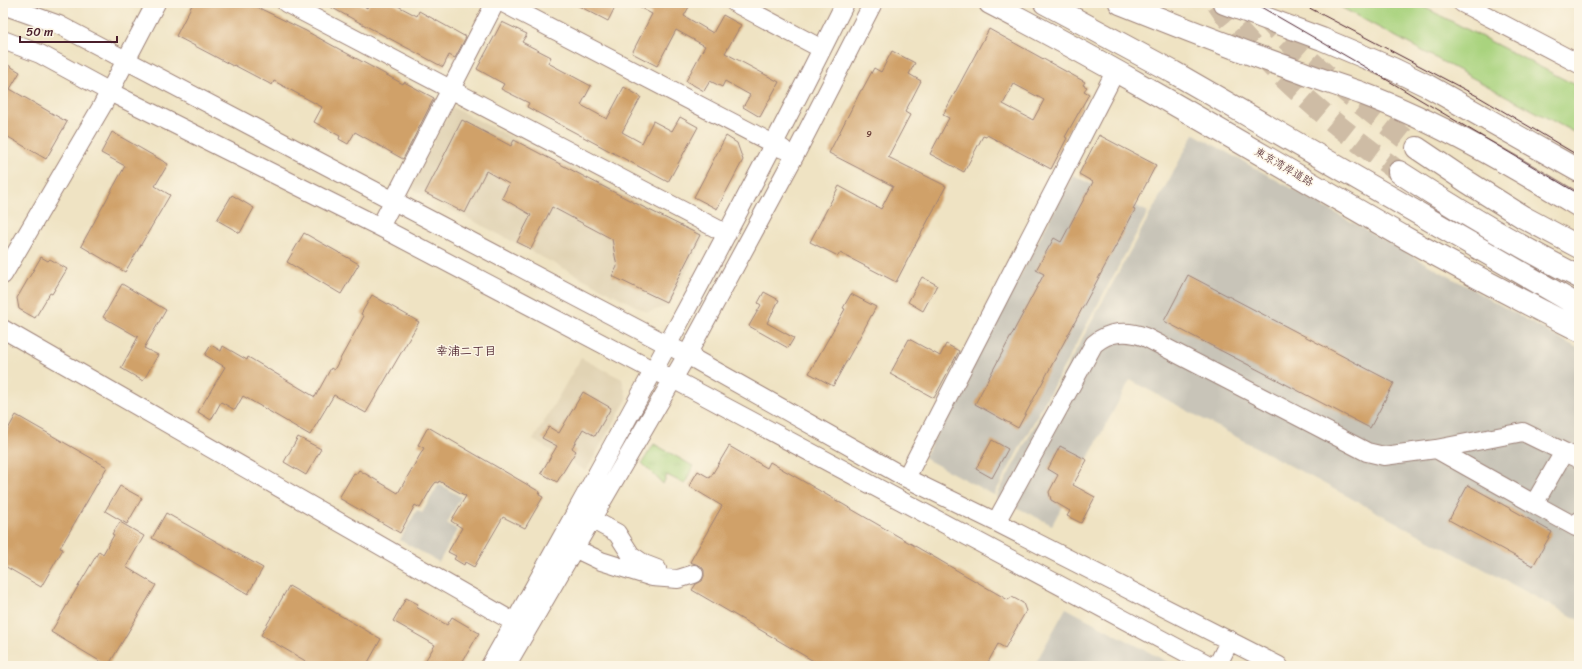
<svg xmlns="http://www.w3.org/2000/svg" width="1582" height="669" viewBox="0 0 1582 669" font-family="Sriracha,'Klee One',sans-serif">
<defs>
<pattern id="grass-tufts" width="24" height="20" patternUnits="userSpaceOnUse"><rect width="24" height="20" fill="#a9d37e"/><path d="M3 7l-1-3M5 7V3M7 7l1-3M15 17l-1-3M17 17v-4M19 17l1-3" fill="none" stroke="#93b56d"/></pattern>
</defs>
<rect width="100%" height="100%" fill="#fcf5e5"/>
<filter id="ink" filterUnits="userSpaceOnUse"><feTurbulence type="fractalNoise" baseFrequency=".025" numOctaves="2"/><feDisplacementMap in="SourceGraphic" scale="8" xChannelSelector="R" yChannelSelector="G"/><feConvolveMatrix kernelMatrix="1 2 1 2 8 2 1 2 1" color-interpolation-filters="sRGB"/></filter>
<filter id="wash" filterUnits="userSpaceOnUse"><feTurbulence type="fractalNoise" baseFrequency=".012" numOctaves="4" result="noise"/><feDisplacementMap in="SourceGraphic" scale="16" xChannelSelector="R" yChannelSelector="G"/><feGaussianBlur stdDeviation="0.9" result="paint"/><feColorMatrix in="noise" values="0 0 0 0 0 0 0 0 0 0 0 0 0 0 0 0 0 1.4 0 .05"/><feComposite in="paint" operator="in"/></filter>
<g filter="url(#wash)">
<rect width="100%" height="100%" fill="#efe3c3"/>
<path fill="#e1d3b4" d="M 452,107 L 705,236 L 667,307 L 647,312 L 412,189 L 412,185 Z
M 581,358 L 622,379 L 627,399 L 586,471 L 533,440 Z"/>
<path fill="#c8c4b8" d="M 1194,134 L 1579,349 L 1579,620 L 1130,380 L 1052,525 L 996,497 Z
M 1073,175 L 1148,212 L 994,495 L 924,458 Z
M 439,484 L 461,497 L 447,523 L 457,530 L 439,562 L 400,540 L 417,510 L 422,513 Z
M 1066,608 L 1175,666 L 1034,666 Z"/>
<path fill="url(#grass-tufts)" stroke="#7a7954" d="M 654,444 L 693,466 L 685,484 L 667,475 L 663,484 L 642,463 Z"/>
<path fill="#a9d37e" stroke="#7a7954" d="M 1333,3 L 1416,3 L 1579,87 L 1579,135 Z"/>
<g id="blocks">
<path fill="#d0a169" fill-rule="evenodd" d="M 193,3 L 249,3 L 306,31 L 403,84 L 404,82 L 434,98 L 403,159 L 355,132 L 348,144 L 339,139 L 340,136 L 314,122 L 322,107 L 274,81 L 272,85 L 234,65 L 233,66 L 176,36 Z
M 323,3 L 358,3 L 367,8 L 370,3 L 392,3 L 417,16 L 419,11 L 466,37 L 455,58 L 449,55 L 443,67 Z
M 573,3 L 617,3 L 608,21 Z
M 631,3 L 691,3 L 684,16 L 713,33 L 723,15 L 741,25 L 725,53 L 779,82 L 760,117 L 743,107 L 750,95 L 725,81 L 722,87 L 710,81 L 704,91 L 686,81 L 705,46 L 676,30 L 657,66 L 632,53 L 652,14 Z
M 502,22 L 527,34 L 522,42 L 551,57 L 548,63 L 591,86 L 581,105 L 607,119 L 624,87 L 641,97 L 622,132 L 642,143 L 653,121 L 672,131 L 680,117 L 698,127 L 668,182 L 527,107 L 529,103 L 501,89 L 504,84 L 477,69 Z
M 989,29 L 1085,82 L 1083,85 L 1087,87 L 1084,91 L 1089,94 L 1065,137 L 1067,138 L 1051,169 L 987,135 L 986,137 L 983,136 L 964,172 L 930,154 L 949,118 L 943,115 ZM 1014,84 L 1044,100 L 1033,120 L 1003,104 Z
M 892,51 L 915,63 L 909,74 L 921,81 L 905,112 L 910,115 L 888,157 L 946,186 L 896,282 L 840,253 L 838,256 L 810,242 L 839,186 L 881,209 L 893,186 L 829,153 L 861,90 L 862,90 L 874,68 L 881,72 Z
M 3,62 L 20,72 L 10,89 L 67,122 L 46,159 L 3,134 Z
M 462,120 L 511,146 L 514,140 L 631,201 L 700,235 L 666,302 L 612,276 L 617,267 L 612,239 L 552,207 L 531,249 L 517,242 L 531,215 L 502,198 L 509,184 L 486,171 L 465,213 L 425,193 Z
M 112,132 L 168,164 L 155,186 L 170,195 L 125,272 L 81,246 L 125,166 L 101,153 Z
M 1099,135 L 1156,165 L 1133,209 L 1135,210 L 1018,428 L 975,404 L 1044,274 L 1036,270 L 1054,238 L 1061,242 L 1093,182 L 1079,174 Z
M 726,136 L 737,143 L 743,160 L 717,209 L 694,197 Z
M 232,195 L 254,208 L 240,233 L 217,220 Z
M 304,233 L 359,264 L 341,294 L 287,262 Z
M 41,257 L 48,261 L 50,259 L 67,269 L 52,294 L 50,293 L 35,318 L 19,309 L 17,298 Z
M 1188,275 L 1394,383 L 1370,428 L 1164,321 Z
M 922,277 L 937,285 L 923,311 L 908,302 Z
M 122,284 L 166,310 L 144,348 L 158,355 L 143,381 L 121,368 L 138,337 L 103,317 Z
M 764,292 L 779,300 L 767,323 L 794,338 L 788,348 L 749,326 L 761,305 L 758,303 Z
M 851,294 L 876,307 L 833,386 L 809,373 L 845,309 L 843,308 Z
M 372,295 L 419,322 L 366,413 L 334,395 L 310,435 L 243,396 L 235,410 L 221,402 L 211,420 L 198,412 L 225,367 L 205,355 L 211,345 L 221,351 L 223,346 L 247,360 L 248,357 L 315,397 L 331,368 L 334,370 L 364,316 L 361,314 Z
M 909,339 L 940,356 L 946,344 L 959,351 L 934,398 L 890,374 Z
M 583,392 L 611,408 L 595,436 L 583,429 L 572,448 L 576,451 L 557,482 L 541,473 L 557,446 L 542,438 L 549,427 L 559,433 Z
M 16,415 L 107,467 L 60,548 L 63,549 L 41,587 L 3,565 L 3,438 Z
M 428,427 L 540,492 L 539,495 L 543,497 L 525,528 L 503,517 L 474,567 L 465,562 L 464,565 L 454,559 L 456,556 L 448,552 L 462,528 L 451,521 L 466,496 L 439,481 L 438,483 L 436,482 L 432,487 L 420,508 L 415,505 L 400,533 L 339,498 L 354,473 L 356,474 L 359,470 L 398,493 L 424,448 L 418,445 Z
M 298,437 L 321,449 L 306,475 L 284,462 Z
M 992,440 L 1008,449 L 992,478 L 976,469 Z
M 729,446 L 767,468 L 770,462 L 1008,600 L 1012,597 L 1023,603 L 1026,611 L 1005,648 L 998,644 L 986,666 L 822,666 L 692,590 L 696,584 L 702,581 L 704,576 L 704,570 L 701,566 L 690,562 L 722,506 L 689,486 L 698,471 L 710,478 Z
M 1060,446 L 1087,460 L 1073,485 L 1095,497 L 1081,523 L 1067,516 L 1070,511 L 1051,500 L 1049,492 L 1058,475 L 1048,469 Z
M 1468,485 L 1552,532 L 1533,566 L 1449,520 Z
M 120,486 L 142,498 L 127,524 L 105,511 Z
M 166,513 L 263,568 L 248,594 L 152,538 Z
M 120,522 L 144,536 L 126,567 L 156,585 L 108,666 L 51,632 L 99,551 L 103,554 L 114,535 L 112,534 Z
M 289,586 L 381,639 L 366,666 L 314,666 L 261,635 Z
M 406,598 L 418,604 L 416,607 L 447,625 L 452,617 L 479,633 L 460,666 L 422,666 L 435,645 L 393,621 Z"/>
</g>
</g>
<g filter="url(#ink)">
<use href="#blocks" fill-opacity="0" stroke="#9c8177" stroke-width="1"/>
<g fill="none" stroke-linecap="round" stroke-linejoin="round">
<path stroke="#cebca5" stroke-width="22" stroke-dasharray="22 11" stroke-linecap="butt" d="M 1217,3 C 1228,20 1242,35 1256,50 C 1299,96 1348,135 1399,172
M 1264,15 C 1277,31 1292,45 1307,58 C 1342,90 1380,119 1417,148"/>
<defs>
<path id="minor" d="M 286,3 L 727,234
M 503,3 L 783,149
M 735,3 L 822,49
M 1462,3 L 1579,64
M 3,5 L 59,25 L 687,355 L 906,478 L 996,522 L 1279,666
M 3,40 L 40,54 L 110,92 L 380,227 L 654,371 L 673,379 L 1211,666
M 380,227 L 495,3
M 3,275 L 102,106 L 156,3
M 3,329 L 524,628
M 1523,432 L 1564,452 L 1534,504 L 1436,449 Z
M 1564,452 L 1579,459
M 906,478 L 1116,70
M 1534,504 L 1576,527 L 1579,521
M 591,519 L 617,533 L 631,555 L 644,564 L 657,569
M 996,522 L 1094,344 C 1109,331 1128,330 1145,337 L 1367,452 L 1384,456 L 1436,449
M 574,548 L 601,561 L 652,577 L 678,579 L 694,574
M 490,666 C 613,447 734,227 845,3
M 506,666 L 687,355 L 795,155 L 873,3
M 1217,666 L 1230,640"/>
<path id="highway" d="M 990,3 C 1133,77 1269,160 1409,240 C 1465,271 1522,301 1579,330
M 1045,3 L 1173,72 L 1579,306
M 1120,3 C 1180,27 1240,51 1301,72 C 1321,80 1341,86 1361,93 C 1438,122 1509,164 1579,206
M 1224,3 L 1322,39 L 1393,69 L 1428,86 L 1579,171
M 1417,148 L 1466,181 L 1523,217 L 1579,247
M 1399,172 C 1457,210 1517,245 1579,277"/>
</defs>
<use href="#minor" stroke="#9c8177" stroke-width="20"/>
<use href="#highway" stroke="#9c8177" stroke-width="24"/>
<use href="#minor" stroke="#fff" stroke-width="18"/>
<use href="#highway" stroke="#fff" stroke-width="22"/>
<path stroke="#4a1f2b" stroke-width="1" d="M 1254,3 L 1372,71 L 1579,194
M 1300,3 L 1479,97 L 1579,156"/>
</g>
</g>
<g text-anchor="middle" dominant-baseline="central" stroke-width="3" stroke-linejoin="round" paint-order="stroke">
<g font-size="9" fill="#6c403a">
<text x="869" y="134">9</text>
</g>
<g font-size="11" fill="#4a1f2b" stroke="#fcf5e5">
<text transform="translate(1284 167) rotate(30)">東京湾岸道路</text>
</g>
<g font-size="12" font-weight="bold" fill="#4a1f2b" stroke="#fcf5e5">
<text x="466" y="351">幸浦二丁目</text>
</g>
</g>
<rect width="1582" height="669" fill="none" stroke="#fcf5e5" stroke-width="16"/>
<path d="M20 36v6h97v-6" fill="none" stroke="#4a1f2b" stroke-width="2"/>
<text x="26" y="36" font-size="12" fill="#4a1f2b" stroke="#fcf5e5" stroke-width="3" paint-order="stroke">50 m</text>
</svg>
